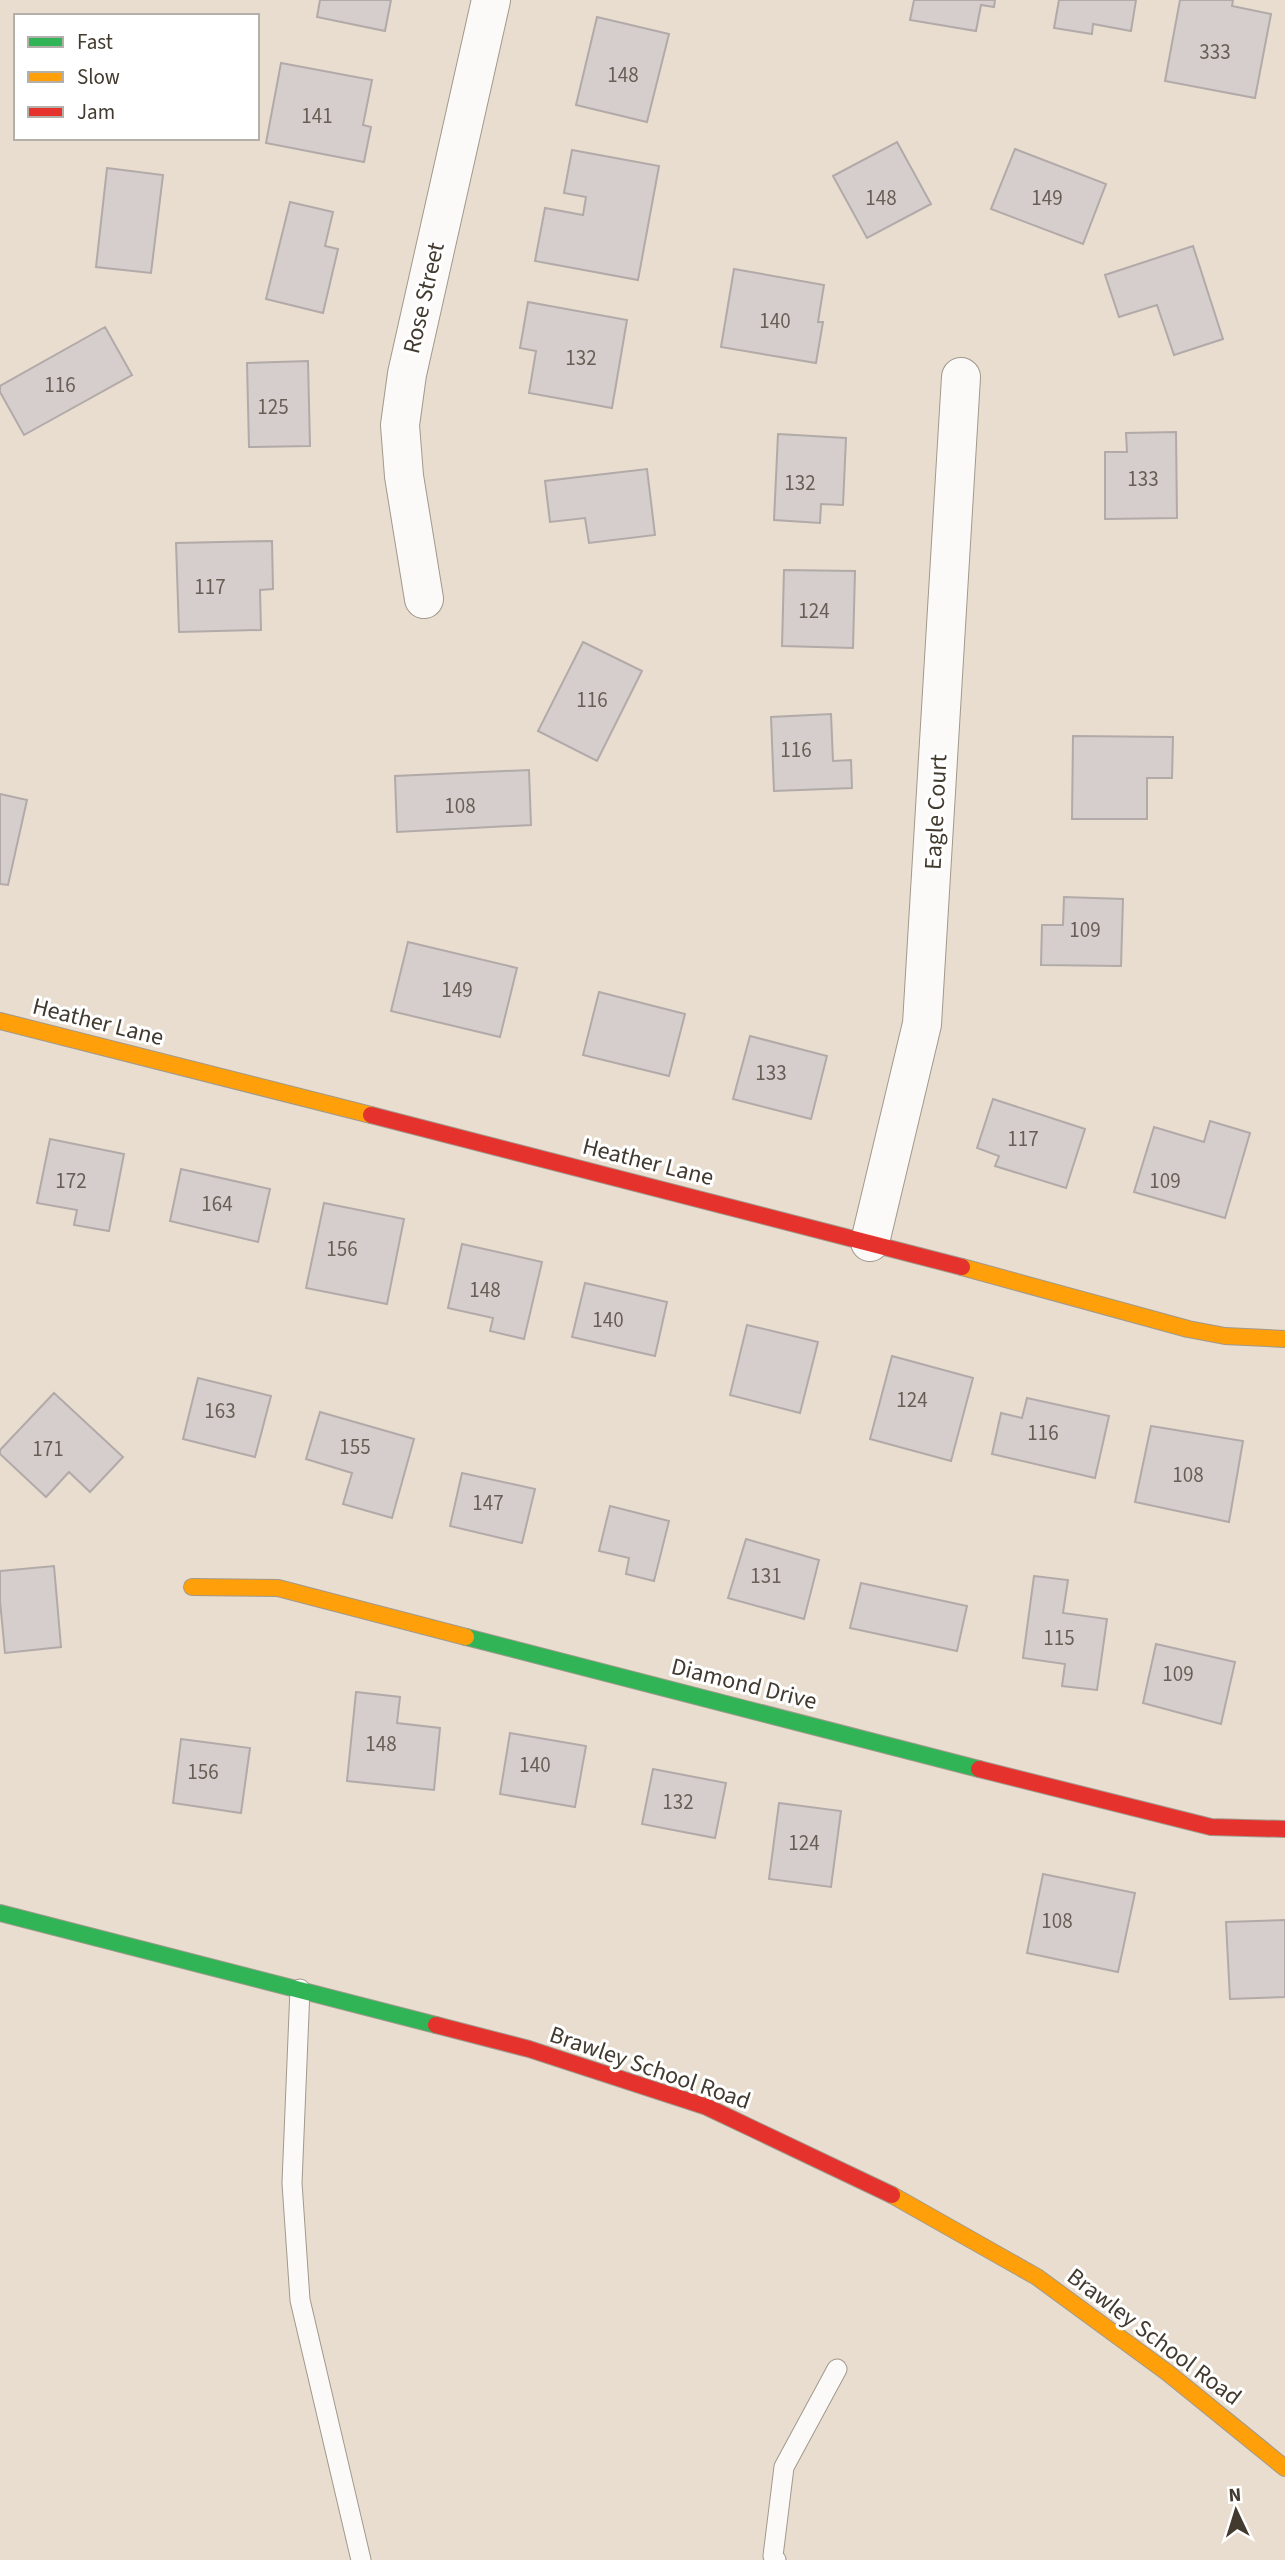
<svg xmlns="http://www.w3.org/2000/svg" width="1285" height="2560" viewBox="0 0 1285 2560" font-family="'Source Sans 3',sans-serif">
<rect width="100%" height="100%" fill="#e8ddce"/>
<path fill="#d5cecc" stroke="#b2aaa9" stroke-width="2" d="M 320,0 L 391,0 L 385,31 L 317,17 Z
M 914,0 L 995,0 L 994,7 L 981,5 L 976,31 L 910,20 Z
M 1059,0 L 1136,0 L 1131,31 L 1093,24 L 1092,34 L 1054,28 Z
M 1180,0 L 1233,0 L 1232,6 L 1271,14 L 1255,98 L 1165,81 Z
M 597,17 L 669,34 L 647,122 L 576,105 Z
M 281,63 L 372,80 L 363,125 L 371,127 L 364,162 L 266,143 Z
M 897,142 L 931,204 L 867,238 L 833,176 Z
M 1015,149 L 1106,184 L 1083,244 L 991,209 Z
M 572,150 L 659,166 L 638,280 L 535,261 L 545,208 L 583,215 L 586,197 L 564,193 Z
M 107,168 L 163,175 L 151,273 L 96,267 Z
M 290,202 L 333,212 L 325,246 L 338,249 L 323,313 L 266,299 Z
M 1193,246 L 1223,339 L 1174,355 L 1157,305 L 1119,317 L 1105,275 Z
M 734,269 L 824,285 L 818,322 L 823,322 L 816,363 L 721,347 Z
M 528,302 L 627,320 L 612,408 L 529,393 L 536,351 L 520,348 Z
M 105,327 L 132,375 L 24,435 L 0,392 L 0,386 Z
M 308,361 L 310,446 L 249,447 L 247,363 Z
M 1176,432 L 1177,518 L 1105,519 L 1105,452 L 1127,452 L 1126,433 Z
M 778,434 L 846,438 L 843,505 L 821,504 L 820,523 L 774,520 Z
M 647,469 L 655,535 L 589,543 L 585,518 L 550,522 L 545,481 Z
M 272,541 L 273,589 L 260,590 L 261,630 L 179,632 L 176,543 Z
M 784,570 L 855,571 L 853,648 L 782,646 Z
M 583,642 L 642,671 L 597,761 L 538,731 Z
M 831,714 L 833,761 L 851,760 L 852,788 L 774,791 L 771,717 Z
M 1073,736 L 1173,737 L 1172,778 L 1147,778 L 1147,819 L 1072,819 Z
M 529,770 L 531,825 L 397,832 L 395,776 Z
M 0,794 L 27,800 L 8,885 L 0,884 Z
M 1064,897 L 1123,899 L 1121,966 L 1041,965 L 1042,925 L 1063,925 Z
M 408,942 L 517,968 L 500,1037 L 391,1011 Z
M 599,992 L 685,1014 L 669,1076 L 583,1055 Z
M 750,1036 L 827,1056 L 811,1119 L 733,1099 Z
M 993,1099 L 1085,1129 L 1066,1188 L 995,1166 L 999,1156 L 977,1148 Z
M 1210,1121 L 1250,1133 L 1225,1218 L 1134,1192 L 1154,1127 L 1204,1142 Z
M 50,1139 L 124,1154 L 109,1231 L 74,1225 L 77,1210 L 37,1203 Z
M 181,1169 L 270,1189 L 258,1242 L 170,1221 Z
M 324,1203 L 404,1219 L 387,1304 L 306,1288 Z
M 462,1244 L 542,1262 L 524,1339 L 490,1331 L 493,1318 L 448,1308 Z
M 585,1283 L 667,1302 L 655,1356 L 572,1337 Z
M 747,1325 L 818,1342 L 800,1413 L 730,1395 Z
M 892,1356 L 973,1378 L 951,1461 L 870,1439 Z
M 198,1378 L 271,1396 L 255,1457 L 183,1439 Z
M 54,1393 L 123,1457 L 90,1492 L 69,1472 L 46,1497 L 0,1454 L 0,1450 Z
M 1027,1398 L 1109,1416 L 1095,1478 L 992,1454 L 1001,1413 L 1022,1418 Z
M 320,1412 L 414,1439 L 392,1518 L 343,1504 L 352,1473 L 306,1459 Z
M 1151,1426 L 1243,1441 L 1229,1522 L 1135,1502 Z
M 462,1473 L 535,1489 L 522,1543 L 450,1526 Z
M 610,1506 L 669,1521 L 654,1581 L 626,1574 L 629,1558 L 599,1551 Z
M 746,1539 L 819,1560 L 804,1619 L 728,1598 Z
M 54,1566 L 61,1647 L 5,1653 L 0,1601 L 0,1571 Z
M 1034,1576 L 1068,1580 L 1063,1613 L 1107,1619 L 1097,1690 L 1062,1686 L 1065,1664 L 1023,1658 Z
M 861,1583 L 967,1606 L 957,1651 L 850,1628 Z
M 1156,1644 L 1235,1662 L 1221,1724 L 1143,1703 Z
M 356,1692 L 400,1697 L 397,1723 L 440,1728 L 434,1790 L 347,1781 Z
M 510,1733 L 586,1746 L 575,1807 L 500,1794 Z
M 181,1739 L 250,1748 L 241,1813 L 173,1803 Z
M 653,1769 L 726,1783 L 715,1838 L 642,1824 Z
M 779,1803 L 841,1811 L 831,1887 L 769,1879 Z
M 1043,1874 L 1135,1893 L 1118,1972 L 1027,1953 Z
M 1285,1920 L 1285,1997 L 1230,1999 L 1226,1922 Z"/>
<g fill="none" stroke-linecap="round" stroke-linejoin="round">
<defs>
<path id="lane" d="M 300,1989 L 292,2183 L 300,2300 L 361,2560
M 776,2560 L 773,2556 L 784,2467 L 837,2369"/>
<path id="street" d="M 424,599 L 404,476 L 400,425 L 407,374 L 491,0
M 870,1242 L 922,1024 L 961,377"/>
<path id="fast" d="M 466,1637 L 979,1769
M 0,1913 L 436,2025"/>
<path id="slow" d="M 0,1021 L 371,1115
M 962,1267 L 1188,1329 L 1225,1336 L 1285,1339
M 192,1587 L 278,1588 L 466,1637
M 892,2195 L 1037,2277 L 1168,2373 L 1285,2468"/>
<path id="jam" d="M 371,1115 L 962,1267
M 979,1769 L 1211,1827 L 1285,1829
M 436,2025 L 529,2049 L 707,2107 L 892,2195"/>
</defs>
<use href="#lane" stroke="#a0998d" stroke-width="21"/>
<use href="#street" stroke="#a0998d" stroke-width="40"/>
<use href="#fast" stroke="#a0998d" stroke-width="18"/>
<use href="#slow" stroke="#a0998d" stroke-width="18"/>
<use href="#jam" stroke="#a0998d" stroke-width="18"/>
<use href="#lane" stroke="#fcfaf8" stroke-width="19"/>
<use href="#street" stroke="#fcfaf8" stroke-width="38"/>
<use href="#fast" stroke="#30b455" stroke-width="16"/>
<use href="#slow" stroke="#ff9f0a" stroke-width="16"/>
<use href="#jam" stroke="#e5322d" stroke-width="16"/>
</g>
<g text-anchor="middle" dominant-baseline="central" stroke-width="6" stroke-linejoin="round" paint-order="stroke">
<g font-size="21" fill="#675f56">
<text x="1215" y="52">333</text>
<text x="623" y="75">148</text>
<text x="317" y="116">141</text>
<text x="881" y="198">148</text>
<text x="1047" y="198">149</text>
<text x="775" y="321">140</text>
<text x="581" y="358">132</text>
<text x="60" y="385">116</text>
<text x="273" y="407">125</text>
<text x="1143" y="479">133</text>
<text x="800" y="483">132</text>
<text x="210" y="587">117</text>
<text x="814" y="611">124</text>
<text x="592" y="700">116</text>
<text x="796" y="750">116</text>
<text x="460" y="806">108</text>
<text x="1085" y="930">109</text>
<text x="457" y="990">149</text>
<text x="771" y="1073">133</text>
<text x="1023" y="1139">117</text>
<text x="71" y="1181">172</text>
<text x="1165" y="1181">109</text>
<text x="217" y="1204">164</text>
<text x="342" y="1249">156</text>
<text x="485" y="1290">148</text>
<text x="608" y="1320">140</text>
<text x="912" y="1400">124</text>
<text x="220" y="1411">163</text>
<text x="1043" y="1433">116</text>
<text x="355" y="1447">155</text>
<text x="48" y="1449">171</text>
<text x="1188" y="1475">108</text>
<text x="488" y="1503">147</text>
<text x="766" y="1576">131</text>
<text x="1059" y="1638">115</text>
<text x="1178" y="1674">109</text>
<text x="381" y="1744">148</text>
<text x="535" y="1765">140</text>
<text x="203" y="1772">156</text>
<text x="678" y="1802">132</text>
<text x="804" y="1843">124</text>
<text x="1057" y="1921">108</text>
</g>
<g font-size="24" fill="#423a2f" stroke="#fff">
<text transform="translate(424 298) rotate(-77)">Rose Street</text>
<text transform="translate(936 812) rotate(-87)">Eagle Court</text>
<text transform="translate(98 1022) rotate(14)">Heather Lane</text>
<text transform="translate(648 1162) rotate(14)">Heather Lane</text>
<text transform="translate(744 1684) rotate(14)">Diamond Drive</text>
<text transform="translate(650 2068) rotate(19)">Brawley School Road</text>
<text transform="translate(1154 2337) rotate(37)">Brawley School Road</text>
</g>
</g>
<rect x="14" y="14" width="245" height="126" fill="#ffffff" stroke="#b3b0ac" stroke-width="2"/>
<rect x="28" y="37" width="35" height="10" fill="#30b455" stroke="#b3b0ac" stroke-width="2"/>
<text x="77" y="49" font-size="21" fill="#423a2f">Fast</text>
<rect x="28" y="72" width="35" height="10" fill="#ff9f0a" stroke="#b3b0ac" stroke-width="2"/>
<text x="77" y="84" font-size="21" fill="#423a2f">Slow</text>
<rect x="28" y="107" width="35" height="10" fill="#e5322d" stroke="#b3b0ac" stroke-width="2"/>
<text x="77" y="119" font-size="21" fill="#423a2f">Jam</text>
<g transform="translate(1236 2511) rotate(356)" stroke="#ffffff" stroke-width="5" paint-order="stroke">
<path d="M0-5L12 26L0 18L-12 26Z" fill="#423a2f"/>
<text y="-10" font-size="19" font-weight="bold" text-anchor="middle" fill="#423a2f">N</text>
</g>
</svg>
